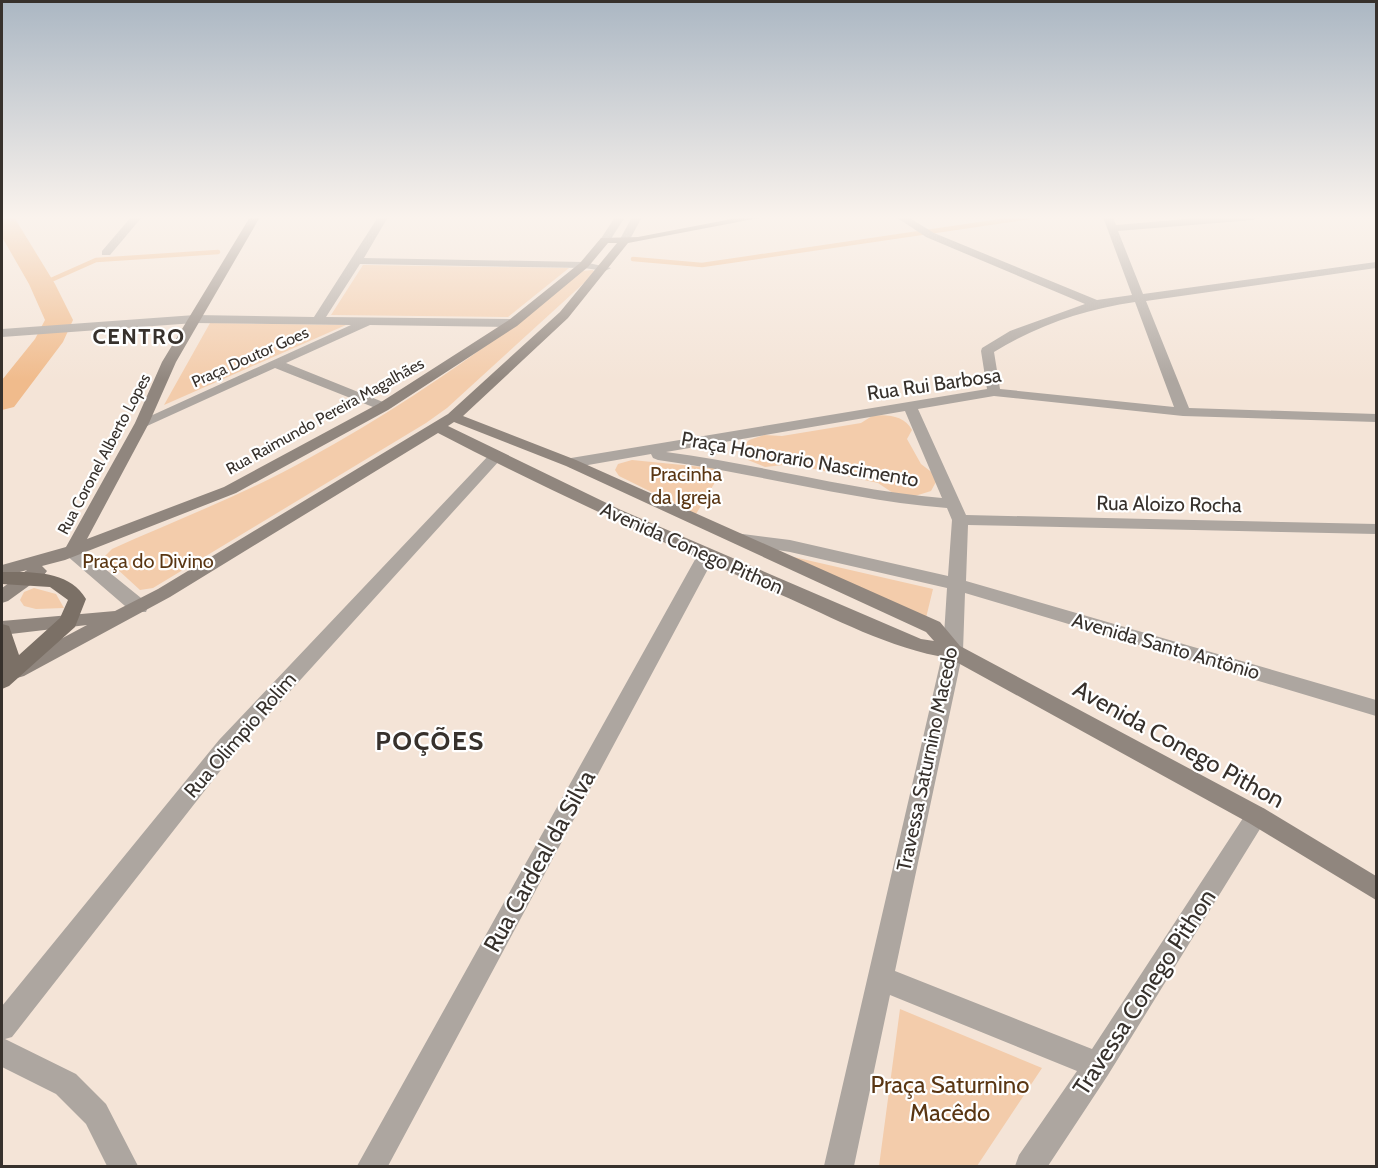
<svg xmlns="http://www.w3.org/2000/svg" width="1378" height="1168" viewBox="0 0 1378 1168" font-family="Cabin,sans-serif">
<rect width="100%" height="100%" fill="#f4e4d7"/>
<path fill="#f3ccab" d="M 363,265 L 569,268 L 508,317 L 331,315 Z
M 593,270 L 595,273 L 447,408 L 426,423 L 153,588 L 140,590 L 104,557 L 112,549 C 178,519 248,493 311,457 C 407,404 498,341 582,271 Z
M 210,323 L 346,325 L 164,405 Z
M 872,416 C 886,414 904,415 912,430 L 907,439 L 921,464 L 934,474 L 937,480 L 931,491 L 915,496 L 893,493 L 878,483 L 792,464 L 765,467 L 748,460 L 744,455 L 744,445 L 749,440 L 764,435 L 782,436 L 861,423 Z
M 632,460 L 723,469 L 696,514 L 619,476 L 615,470 L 618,464 Z
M 785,555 L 933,589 L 925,622 Z
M 34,588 L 56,594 L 64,608 L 36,609 L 24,606 L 20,600 L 24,592 Z
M 900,1009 L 1042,1068 L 977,1166 L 879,1166 Z"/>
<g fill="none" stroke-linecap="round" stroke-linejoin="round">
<path stroke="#f0bb8c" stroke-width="4.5" d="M 633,259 L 702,265 L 1029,217
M 42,284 L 96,260 L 218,252"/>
<path fill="#f0bb8c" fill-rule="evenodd" d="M 2,217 L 14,217 L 55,284 L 73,320 L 63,342 L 14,407 L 2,410 L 2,380 L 35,339 L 45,320 L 29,284 L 2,237 Z"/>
<path fill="#ada6a0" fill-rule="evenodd" d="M 131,217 L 142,217 L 110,255 L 102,255 L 102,251 Z
M 378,217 L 388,217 L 364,258 L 584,262 L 611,268 L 605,271 L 584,268 L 360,264 L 326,317 L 513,319 L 519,323 L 513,327 L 370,325 L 286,363 L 388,404 L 390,407 L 383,411 L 275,368 L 147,426 L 137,426 L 135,423 L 351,325 L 195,323 L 2,337 L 2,329 L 195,315 L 314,317 Z
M 615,217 L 625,217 L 609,242 L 601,242 L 600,240 Z
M 632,217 L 642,217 L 628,243 L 620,243 L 619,241 Z
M 896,217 L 908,217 L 934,233 L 1097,300 L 1132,295 L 1103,217 L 1113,217 L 1116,225 L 1210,217 L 1258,217 L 1253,220 L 1118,231 L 1143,294 L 1376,262 L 1376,268 L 1146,301 L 1189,408 L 1376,414 L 1376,422 L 1183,416 L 994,396 L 918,409 L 966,515 L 1376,524 L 1376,534 L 968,525 L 966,581 L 1376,700 L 1376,716 L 965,593 L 963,651 L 895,971 L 1092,1049 L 1249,809 L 1257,806 L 1265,809 L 1268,816 L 1108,1075 L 1048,1166 L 1015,1166 L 1019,1155 L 1077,1071 L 890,995 L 854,1166 L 824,1166 L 943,651 L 947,588 L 790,552 L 735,543 L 726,538 L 735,533 L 790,540 L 948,576 L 952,520 L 947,508 C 849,500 755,473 658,460 L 653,458 L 651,454 L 571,468 L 563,463 L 571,458 L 987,389 L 981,351 L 982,348 L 1010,331 L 1085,304 L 926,237 ZM 1135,302 L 1174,407 L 1000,389 L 994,352 C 1036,326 1085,309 1135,302 ZM 905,411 L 942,498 C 849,490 759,464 666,452 Z
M 495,452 L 500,454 L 503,457 L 500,460 L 235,752 L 12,1037 L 5,1039 L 76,1074 L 106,1104 L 138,1166 L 107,1166 L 86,1124 L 56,1094 L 2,1067 L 2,1006 L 219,740 L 490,454 Z
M 72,545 L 78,547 L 146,602 L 148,607 L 146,612 L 132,612 L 66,555 L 63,551 L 66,547 Z
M 706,550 L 715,556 L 388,1166 L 357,1166 L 697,556 Z"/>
<path fill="#90867e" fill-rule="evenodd" d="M 250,217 L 260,217 L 176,362 L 149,423 L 87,539 L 224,487 L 378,404 L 509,320 L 580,263 L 601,238 L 638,237 L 742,217 L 764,217 L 628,243 L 568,318 L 463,416 L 576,460 L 940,622 L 960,646 L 1265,809 L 1376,876 L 1376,900 L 1249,823 L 949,658 C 890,649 834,618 779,594 C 664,543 550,491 438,433 L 170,597 L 24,676 L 17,678 L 10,676 L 7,671 L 10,666 L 87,625 L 2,635 L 2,621 L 115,611 L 158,589 L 448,414 L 560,312 L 617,243 L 608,243 L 588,267 L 517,326 L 388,410 L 236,493 L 65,560 L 42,566 L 47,571 L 44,575 L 8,601 L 2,603 L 2,588 L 27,570 L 2,577 L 2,565 L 66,547 L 135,423 L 162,362 ZM 454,422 L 566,466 L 926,632 L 934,641 L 921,639 L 621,510 L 448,426 Z"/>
<path fill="#7b7066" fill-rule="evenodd" d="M 2,572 C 32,572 69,570 86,599 L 75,627 L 9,686 L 2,689 L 2,624 L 9,626 L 19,655 L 60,618 L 68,600 L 50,587 L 2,584 Z"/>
</g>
<linearGradient id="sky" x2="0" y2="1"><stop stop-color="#abb7c3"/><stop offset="0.57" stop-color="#faf3ed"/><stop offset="1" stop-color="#faf3ed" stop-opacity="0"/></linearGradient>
<rect width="1378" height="381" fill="url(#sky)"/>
<g text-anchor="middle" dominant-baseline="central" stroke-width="4.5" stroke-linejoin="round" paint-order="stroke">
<g font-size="16" fill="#37312c" stroke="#fff">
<text transform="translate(250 357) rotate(-24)">Praça Doutor Goes</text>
<text transform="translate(325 416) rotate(-29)">Rua Raimundo Pereira Magalhães</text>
<text transform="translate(104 454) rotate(-62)">Rua Coronel Alberto Lopes</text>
</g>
<g font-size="20" fill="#37312c" stroke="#fff">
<text transform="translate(934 384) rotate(-8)">Rua Rui Barbosa</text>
<text transform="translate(800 459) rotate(10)">Praça Honorario Nascimento</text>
<text transform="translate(1169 504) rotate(1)">Rua Aloizo Rocha</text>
<text transform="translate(692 548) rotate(24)">Avenida Conego Pithon</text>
<text transform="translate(1166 646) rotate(16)">Avenida Santo Antônio</text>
<text transform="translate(240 735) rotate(-49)">Rua Olimpio Rolim</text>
<text transform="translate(927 759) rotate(-78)">Travessa Saturnino Macedo</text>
</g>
<g font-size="20" fill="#5a3613" stroke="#fff">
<text x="686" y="474">Pracinha<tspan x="686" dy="23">da Igreja</tspan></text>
<text x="148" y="561">Praça do Divino</text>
</g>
<g font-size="22" font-weight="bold" letter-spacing="1.5" fill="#37312c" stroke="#fff">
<text x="139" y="336">CENTRO</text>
</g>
<g font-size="24" fill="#37312c" stroke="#fff">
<text transform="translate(1179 744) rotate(29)">Avenida Conego Pithon</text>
<text transform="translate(539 861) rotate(-61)">Rua Cardeal da Silva</text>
<text transform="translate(1144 992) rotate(-57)">Travessa Conego Pithon</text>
</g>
<g font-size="24" fill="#5a3613" stroke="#fff">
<text x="950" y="1084">Praça Saturnino<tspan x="950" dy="28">Macêdo</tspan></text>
</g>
<g font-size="26" font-weight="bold" letter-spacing="1.5" fill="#37312c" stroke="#fff">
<text x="430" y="741">POÇÕES</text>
</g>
</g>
<rect width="1378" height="1168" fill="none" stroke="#37312c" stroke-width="6"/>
</svg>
